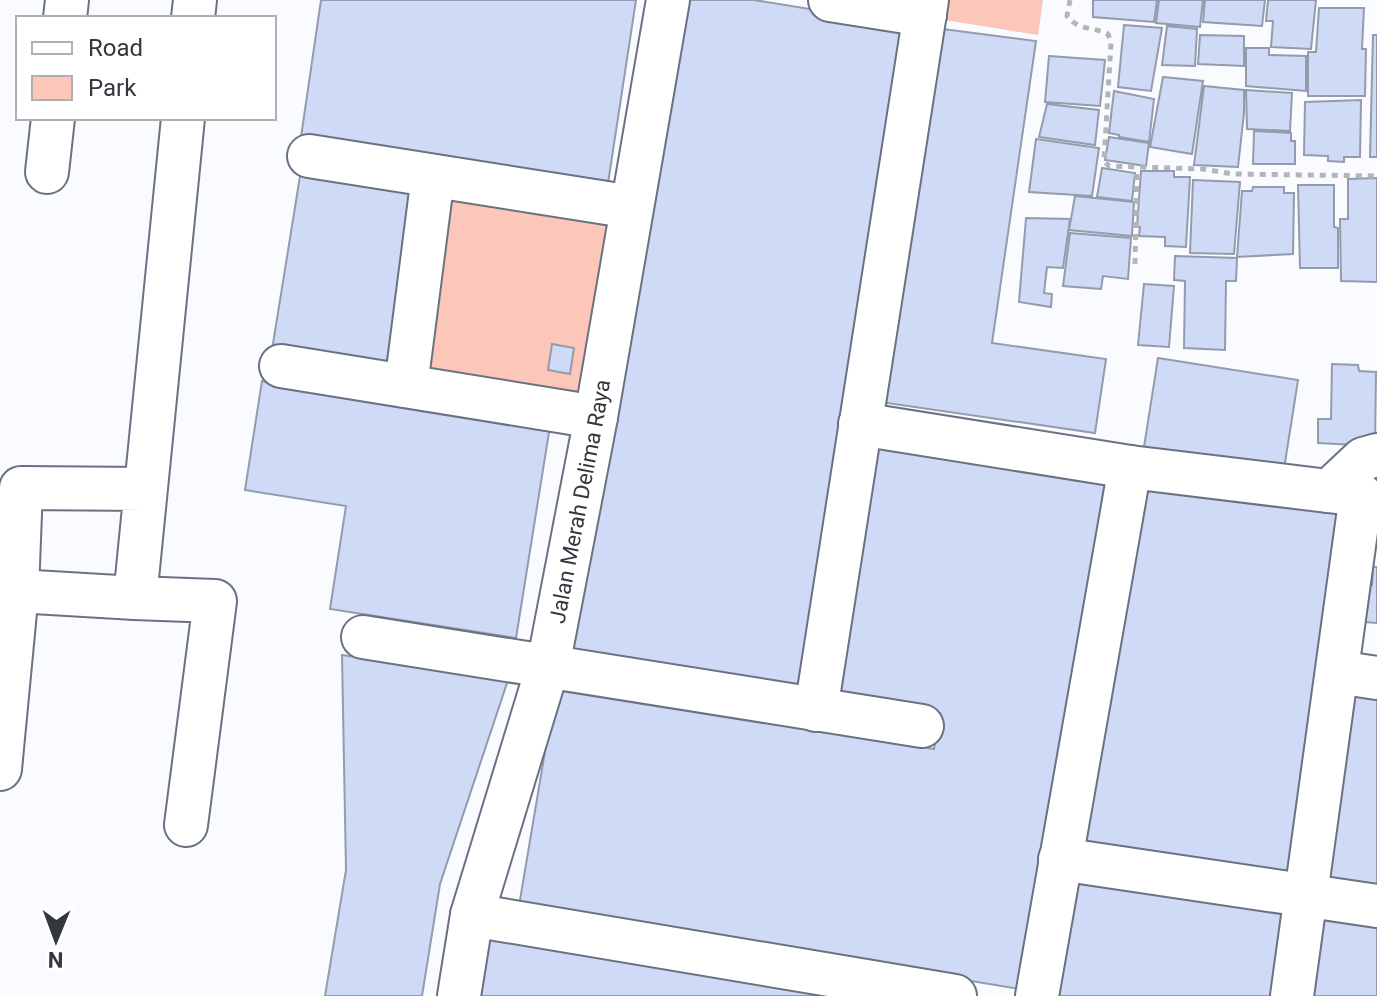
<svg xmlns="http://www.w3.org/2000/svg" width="1377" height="996" viewBox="0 0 1377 996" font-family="Roboto,sans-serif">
<rect width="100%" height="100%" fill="#f9fbff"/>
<path fill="#fcc6b9" d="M 941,0 L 1043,0 L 1038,35 L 938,19 Z
M 450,197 L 614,224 L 584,402 L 420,375 Z"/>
<path fill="#cfdbf6" stroke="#939bac" stroke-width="2" d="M 321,0 L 636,0 L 608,183 L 301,137 Z
M 677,0 L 754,0 L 909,25 L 799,686 L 569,649 Z
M 1093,0 L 1157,0 L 1154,22 L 1093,17 Z
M 1159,0 L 1203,0 L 1200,27 L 1156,23 Z
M 1205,0 L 1265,0 L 1262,26 L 1203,22 Z
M 1268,0 L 1316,0 L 1311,49 L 1271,47 L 1273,21 L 1266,21 Z
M 1319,8 L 1364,8 L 1362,49 L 1366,49 L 1365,96 L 1308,96 L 1308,52 L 1316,52 Z
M 1124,25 L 1162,28 L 1151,91 L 1118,87 Z
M 1167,26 L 1197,29 L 1195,66 L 1162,65 Z
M 935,28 L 1036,41 L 992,343 L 1106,359 L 1095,433 L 880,402 Z
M 1200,35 L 1244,36 L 1244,66 L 1198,64 Z
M 1373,35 L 1377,35 L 1377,157 L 1370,157 Z
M 1246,48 L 1269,48 L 1269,55 L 1306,56 L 1306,91 L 1246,86 Z
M 1049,56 L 1105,60 L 1100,106 L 1045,102 Z
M 1163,77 L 1203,81 L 1192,154 L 1150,147 Z
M 1204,86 L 1244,90 L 1244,113 L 1238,167 L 1194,165 Z
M 1246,90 L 1292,93 L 1290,131 L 1247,129 Z
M 1114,91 L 1154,99 L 1149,142 L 1119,137 L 1119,135 L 1109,133 Z
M 1361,100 L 1360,157 L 1344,157 L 1344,162 L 1328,161 L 1328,156 L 1304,155 L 1305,102 Z
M 1047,104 L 1099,110 L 1095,145 L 1039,137 Z
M 1254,131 L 1291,133 L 1291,141 L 1295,141 L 1295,164 L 1253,164 Z
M 1109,137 L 1149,143 L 1146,166 L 1105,160 Z
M 1036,139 L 1099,148 L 1092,196 L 1029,192 Z
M 1102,168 L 1135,173 L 1132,201 L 1097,197 Z
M 301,170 L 414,188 L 386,368 L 272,350 Z
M 1141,171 L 1174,171 L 1174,177 L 1190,177 L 1186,247 L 1165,246 L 1165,237 L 1139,236 L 1140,227 L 1137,227 Z
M 1377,178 L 1377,282 L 1341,281 L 1340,219 L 1348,219 L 1348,179 Z
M 1193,180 L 1240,182 L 1234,254 L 1190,253 Z
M 1298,185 L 1334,185 L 1334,227 L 1338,228 L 1338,268 L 1300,268 Z
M 1253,187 L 1284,187 L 1284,193 L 1294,193 L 1293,254 L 1237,257 L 1242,191 L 1252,191 Z
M 1075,196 L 1134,202 L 1132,236 L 1069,230 Z
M 1026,218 L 1070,219 L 1063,268 L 1047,267 L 1044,293 L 1052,294 L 1051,307 L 1019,302 Z
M 1070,233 L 1131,238 L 1128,279 L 1103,276 L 1101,289 L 1063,286 Z
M 1175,256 L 1237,258 L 1236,281 L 1226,281 L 1225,350 L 1184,348 L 1185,281 L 1174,280 Z
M 1144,284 L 1174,286 L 1169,347 L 1138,345 Z
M 552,344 L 574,348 L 570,374 L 548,370 Z
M 1158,358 L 1298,380 L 1284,469 L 1144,447 Z
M 1332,364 L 1358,365 L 1359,371 L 1376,372 L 1375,446 L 1318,443 L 1318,419 L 1331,419 Z
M 262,381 L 550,426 L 516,638 L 330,609 L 346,506 L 245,490 Z
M 876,438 L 1106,477 L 1020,989 L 519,906 L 556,686 L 934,749 L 940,713 L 832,695 Z
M 1139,479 L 1346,510 L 1291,876 L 1084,845 Z
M 1373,567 L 1377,567 L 1377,623 L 1365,622 L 1367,585 L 1372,585 Z
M 342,655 L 508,680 L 440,884 L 422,996 L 325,996 L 346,870 Z
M 1352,685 L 1377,689 L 1377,892 L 1322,884 Z
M 1069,869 L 1288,901 L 1274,996 L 1050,996 Z
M 1321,908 L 1377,916 L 1377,996 L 1308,996 Z
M 484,937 L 886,996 L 475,996 Z"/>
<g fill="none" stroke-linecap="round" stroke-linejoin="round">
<defs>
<g id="street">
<path d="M 830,0 L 925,15"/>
<path d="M 65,18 L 67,0"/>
<path d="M 193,18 L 195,0"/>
<path d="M 309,156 L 632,207"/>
<path d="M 47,172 L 53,118"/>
<path d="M 281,366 L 596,417"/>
<path d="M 406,386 L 433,176"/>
<path d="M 860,424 L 1130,467 L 1361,495 L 1292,996"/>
<path d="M 146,489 L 21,488 L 17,591 L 135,598 L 183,118"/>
<path d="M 1329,491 L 1363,459 L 1377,455"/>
<path d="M 135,598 L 215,601 L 186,825"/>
<path d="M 363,637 L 922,726"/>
<path d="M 1337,672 L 1377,678"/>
<path d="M 816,710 L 927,0"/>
<path d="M 0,769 L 17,591"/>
<path d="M 1060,859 L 1377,906"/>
<path d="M 472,915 L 955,996"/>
<path id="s1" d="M 459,996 L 472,915 L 548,666 L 596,417 L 668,0"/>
<path d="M 1037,996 L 1130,467"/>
</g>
</defs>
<use href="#street" stroke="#6a7282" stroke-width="46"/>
<path stroke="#b2b5ba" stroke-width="5" stroke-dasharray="6 6" stroke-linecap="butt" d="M 1070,0 L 1067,16 C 1077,30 1094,27 1108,34 L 1111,42 L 1104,161 L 1109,166 L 1203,169 L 1233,174 L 1377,176
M 1135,264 L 1137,168"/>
<use href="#street" stroke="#fff" stroke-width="42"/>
</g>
<g text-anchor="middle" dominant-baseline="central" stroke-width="7" stroke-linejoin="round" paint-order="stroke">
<g font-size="22" fill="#33373e" stroke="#fff">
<text stroke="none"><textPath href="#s1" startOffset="510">Jalan Merah Delima Raya</textPath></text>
</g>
</g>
<rect x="16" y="16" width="260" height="104" fill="#ffffff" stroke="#adafb2" stroke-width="2"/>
<rect x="32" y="42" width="40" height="12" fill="#ffffff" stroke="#adafb2" stroke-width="2"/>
<text x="88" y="56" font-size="24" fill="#33373e">Road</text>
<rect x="32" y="76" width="40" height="24" fill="#fcc6b9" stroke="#adafb2" stroke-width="2"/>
<text x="88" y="96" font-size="24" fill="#33373e">Park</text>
<g transform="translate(56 940) rotate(181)" stroke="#ffffff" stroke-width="6" paint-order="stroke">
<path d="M0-6L14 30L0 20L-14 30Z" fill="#33373e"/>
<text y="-12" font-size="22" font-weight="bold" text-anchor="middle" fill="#33373e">N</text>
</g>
</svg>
